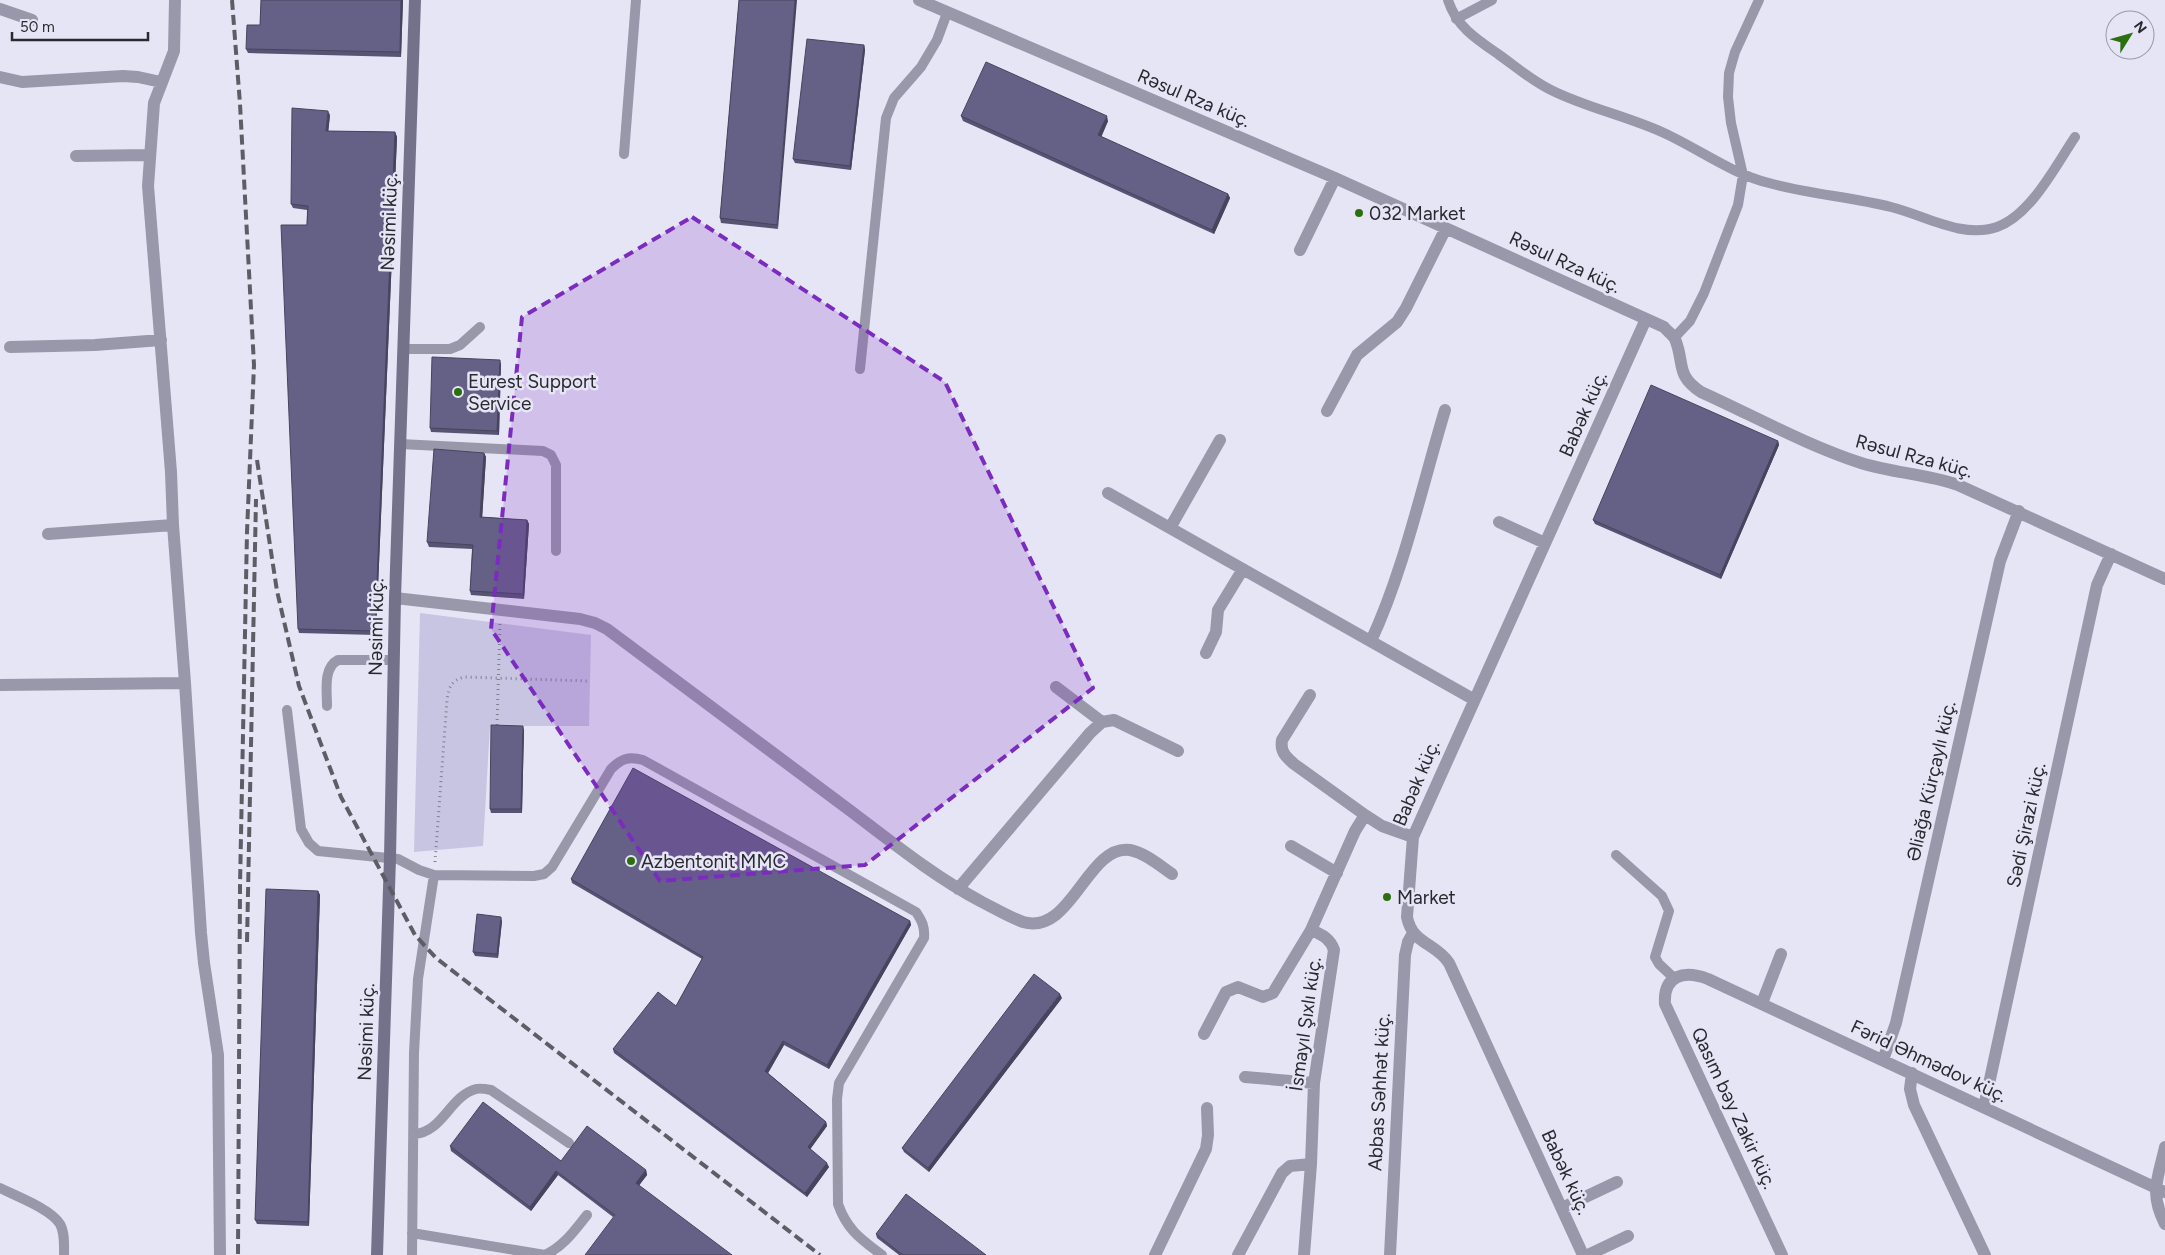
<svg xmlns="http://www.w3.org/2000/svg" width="2165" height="1255" viewBox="0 0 2165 1255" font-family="Figtree,sans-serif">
<rect width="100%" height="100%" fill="#e6e5f6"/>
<path fill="#c7c5e2" d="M 420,613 L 591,635 L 589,726 L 490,726 L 483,846 L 414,852 Z"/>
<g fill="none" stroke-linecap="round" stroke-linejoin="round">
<path stroke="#81808b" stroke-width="3" stroke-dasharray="1 4" stroke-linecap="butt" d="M 497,725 L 500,623
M 435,862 L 447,700 C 449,687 451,681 464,677 L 589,681"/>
<path stroke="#9998aa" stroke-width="10" d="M 1448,0 C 1456,26 1476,39 1498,54 C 1515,66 1532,81 1551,90 C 1587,108 1627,116 1664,133 C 1699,149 1732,174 1769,183 C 1809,194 1851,197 1891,207 C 1924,215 1962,239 1997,227 C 2031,215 2056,165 2075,137
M 1456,19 L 1492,0
M 624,154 L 636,0
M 1674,338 L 1690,321 L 1704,293 L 1738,205 L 1743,175 L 1731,123 L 1728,97 L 1729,73 L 1735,52 L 1759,0
M 404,349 L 450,349 L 460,345 L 480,327
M 860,369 L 886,118 L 894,98 L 921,67 L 937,40 L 947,13
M 400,444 L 543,451 L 551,455 L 556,465 L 556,551
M 327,706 C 327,690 323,668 338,660 L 394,660
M 287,710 L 301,829 L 309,843 L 318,851 L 398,859 L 419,870 L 434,875 L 534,876 L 544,874 L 552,867 L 611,769 C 621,759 628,756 643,760 L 916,912 C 922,921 925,927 924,938 L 839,1083 L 837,1099 L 838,1204 C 847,1230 861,1239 882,1255
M 1616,855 L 1662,896 L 1669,911 L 1655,957 L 1659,964 L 1675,979
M 414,1134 C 442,1133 450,1096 476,1089 C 480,1088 486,1089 491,1090 L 569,1143
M 0,1188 C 16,1196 51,1209 60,1224 C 65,1233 64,1245 64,1255
M 412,1233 L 545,1255 C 564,1246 574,1231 587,1215
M 412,1255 L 414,1053 L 418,979 L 434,875"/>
<path stroke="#9998aa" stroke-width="12" d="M 175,0 L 174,51 L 154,103 L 148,186 L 171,472 L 173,525 L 185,683 L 201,933 L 204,963 L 218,1055 L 220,1255
M 919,0 L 1335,178 L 1664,327 C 1667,331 1673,335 1675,339 C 1685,363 1675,375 1701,392 C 1754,416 1806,445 1861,463 C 1893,473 1926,474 1958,485 L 2165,579
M 0,9 L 32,20
M 0,77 L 22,82 L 123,76 L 138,77 L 161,82
M 76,156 L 149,155
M 1300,250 L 1335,178
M 10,347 L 95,345 L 161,340
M 1327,411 L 1357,355 L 1397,322 L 1406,308 L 1446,228
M 1108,493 L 1473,699
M 1499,522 L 1545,543
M 1170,528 L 1220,440
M 48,534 L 173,525
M 395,598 L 580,619 L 595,623 L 607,629 C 689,690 770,751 852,812 C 894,844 935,877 982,902 C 996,909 1009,917 1023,922 C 1072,936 1087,844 1130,850 C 1145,853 1159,865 1172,874
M 1371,641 C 1404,570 1422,486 1445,410
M 1206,653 L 1216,632 L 1218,610 L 1243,569
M 0,685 L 185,683
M 1056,687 L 1102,722
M 1310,695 L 1282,740 C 1280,752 1286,757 1294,764 L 1365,815
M 1291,846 L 1337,873
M 958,889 L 1090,733 L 1102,722 L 1114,720 L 1178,751
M 1762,1003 L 1781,954
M 1204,1034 L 1226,992 L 1238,987 L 1263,997 L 1273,993 L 1311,930
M 1883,1060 L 1896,1023 L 2000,561 L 2019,511
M 1912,1073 L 1910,1089 L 1914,1105 L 1985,1255
M 1245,1077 L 1314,1083
M 1984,1107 L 2097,585 L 2111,554
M 2165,1147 C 2158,1179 2149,1192 2165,1224
M 1562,1208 L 1617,1182
M 1155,1255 L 1206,1149 L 1208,1135 L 1207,1108
M 1238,1255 L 1282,1173 L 1290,1166 L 1311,1164
M 1304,1255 L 1311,1164 L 1314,1083 L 1334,950 C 1330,938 1322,935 1311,930 L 1355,831 L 1365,815 L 1382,826 L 1413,837
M 1390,1255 L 1405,955 L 1408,942 L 1413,933
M 1583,1255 L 1449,963 C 1436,943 1412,944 1407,917 L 1413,837 L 1646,319
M 1588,1255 L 1628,1236
M 1782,1255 L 1665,1004 C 1663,975 1684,970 1708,979 L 2165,1192"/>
<path stroke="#74728b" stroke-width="12" d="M 377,1255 L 390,858 L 395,598 L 415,0"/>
<path stroke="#5e5d66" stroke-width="4" stroke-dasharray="10 5" stroke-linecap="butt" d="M 232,0 L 240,104 L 254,365 L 247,532 L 240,886 L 238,1255
M 257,460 L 277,591 L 299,686 L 341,797 L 415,935 L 436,958 L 820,1255
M 247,942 L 256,499"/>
</g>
<path fill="#575373" d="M 261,0 L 403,0 L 401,57 L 248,53 L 246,49 L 260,25 Z
M 739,0 L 778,229 L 721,223 L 720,218 Z
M 864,45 L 865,50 L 851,170 L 795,163 L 793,159 Z
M 330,115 L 328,131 L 395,132 L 397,137 L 376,635 L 299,633 L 298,629 L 307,210 L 293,208 L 291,204 Z
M 961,116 L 1108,121 L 1101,137 L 1228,194 L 1230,198 L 1214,234 L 963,121 Z
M 501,364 L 499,435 L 431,432 L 430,428 Z
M 1778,441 L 1779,445 L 1721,579 L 1595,524 L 1593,520 Z
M 484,453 L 486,457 L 482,517 L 527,520 L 529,524 L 524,599 L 471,595 L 470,591 L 472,549 L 429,547 L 427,542 Z
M 524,730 L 522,813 L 491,813 L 490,809 Z
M 571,879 L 910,921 L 911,925 L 829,1069 L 784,1045 L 768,1073 L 826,1122 L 827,1126 L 810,1149 L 829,1167 L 807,1197 L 614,1053 L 613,1049 L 676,1006 L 702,959 L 572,883 Z
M 318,891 L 320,895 L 309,1226 L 257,1224 L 255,1220 Z
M 502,921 L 498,958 L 475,956 L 473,952 Z
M 1062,998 L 929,1172 L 904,1152 L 902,1148 Z
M 450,1146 L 561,1161 L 646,1170 L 647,1175 L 613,1217 L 558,1175 L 531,1211 L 451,1151 Z
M 876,1234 L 986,1255 L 899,1255 L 877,1238 Z"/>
<path fill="#47445e" d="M 401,0 L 403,0 L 401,57 L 400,52 Z
M 795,0 L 797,0 L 778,229 L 777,225 Z
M 864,45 L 865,50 L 851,170 L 850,166 Z
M 328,111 L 330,115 L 328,135 L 326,131 Z
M 1107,116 L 1108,121 L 1100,140 L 1098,135 Z
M 395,132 L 397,137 L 376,635 L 375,631 Z
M 1228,194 L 1230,198 L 1214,234 L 1212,230 Z
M 500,360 L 501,364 L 499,435 L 497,431 Z
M 1778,441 L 1779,445 L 1721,579 L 1720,575 Z
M 484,453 L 486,457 L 482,521 L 480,517 Z
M 527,520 L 529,524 L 524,599 L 523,594 Z
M 523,726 L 524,730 L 522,813 L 521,809 Z
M 318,891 L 320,895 L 309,1226 L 308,1222 Z
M 501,917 L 502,921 L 498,958 L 497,954 Z
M 910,921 L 911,925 L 829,1069 L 827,1065 Z
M 1060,994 L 1062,998 L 929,1172 L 928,1168 Z
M 783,1041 L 784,1045 L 767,1075 L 765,1071 Z
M 826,1122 L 827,1126 L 809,1151 L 808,1147 Z
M 827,1163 L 829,1167 L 807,1197 L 805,1193 Z
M 646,1170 L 647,1175 L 638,1187 L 636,1183 Z
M 556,1171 L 558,1175 L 531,1211 L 530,1207 Z"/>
<path fill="#656186" stroke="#47445e" d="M 261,0 L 401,0 L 400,52 L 246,49 L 247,25 L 260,25 Z
M 739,0 L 795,0 L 777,225 L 720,218 Z
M 807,39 L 864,45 L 850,166 L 793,159 Z
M 986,62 L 1107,116 L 1098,135 L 1228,194 L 1212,230 L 961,116 Z
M 292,108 L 328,111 L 326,131 L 395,132 L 375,631 L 298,629 L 281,225 L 307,225 L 308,206 L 291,204 Z
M 432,357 L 500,360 L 497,431 L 430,428 Z
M 1651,385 L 1778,441 L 1720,575 L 1593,520 Z
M 434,449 L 484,453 L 480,517 L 527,520 L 523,594 L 470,591 L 473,545 L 427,542 Z
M 491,725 L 523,726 L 521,809 L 490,809 Z
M 633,768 L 910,921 L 827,1065 L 783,1041 L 765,1071 L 826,1122 L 808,1147 L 827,1163 L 805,1193 L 613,1049 L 658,992 L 676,1006 L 703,957 L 571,879 Z
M 266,889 L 318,891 L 308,1222 L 255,1220 Z
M 477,914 L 501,917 L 497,954 L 473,952 Z
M 1034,974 L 1060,994 L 928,1168 L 902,1148 Z
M 483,1102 L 561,1161 L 587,1126 L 646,1170 L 636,1183 L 732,1255 L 585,1255 L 615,1215 L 556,1171 L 530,1207 L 450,1146 Z
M 906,1194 L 986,1255 L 903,1255 L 876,1234 Z"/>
<path fill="#7b2cbf" fill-opacity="0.2" stroke="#7b2cbf" stroke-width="4" stroke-dasharray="10 6" stroke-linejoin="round" d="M 692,217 L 945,382 L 1093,688 L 865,865 L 660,881 L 491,629 L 522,317 Z"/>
<g fill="#2a700e" stroke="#e6e5f6" stroke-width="2">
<circle cx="1359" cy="213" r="5"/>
<circle cx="458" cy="392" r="5"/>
<circle cx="631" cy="861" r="5"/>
<circle cx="1387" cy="897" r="5"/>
</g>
<g text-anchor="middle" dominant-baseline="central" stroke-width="5" stroke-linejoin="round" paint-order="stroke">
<g font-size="19" fill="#2a292f" stroke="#e6e5f6">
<text transform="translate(1194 98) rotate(23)">Rəsul Rza küç.</text>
<text transform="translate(389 222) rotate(-88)">Nəsimi küç.</text>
<text transform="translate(1565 262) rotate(25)">Rəsul Rza küç.</text>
<text transform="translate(1583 414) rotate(-66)">Babək küç.</text>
<text transform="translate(1914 456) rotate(15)">Rəsul Rza küç.</text>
<text transform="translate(376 627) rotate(-89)">Nəsimi küç.</text>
<text transform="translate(1931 781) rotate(-77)">Əliağa Kürçaylı küç.</text>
<text transform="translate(1416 783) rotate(-67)">Babək küç.</text>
<text transform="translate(2026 825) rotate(-78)">Sədi Şirazi küç.</text>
<text transform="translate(1305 1024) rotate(-82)">İsmayıl Şıxlı küç.</text>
<text transform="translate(366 1032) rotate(-88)">Nəsimi küç.</text>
<text transform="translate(1929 1061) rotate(25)">Fərid Əhmədov küç.</text>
<text transform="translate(1379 1092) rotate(-87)">Abbas Səhhət küç.</text>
<text transform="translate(1734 1108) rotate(65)">Qasım bəy Zakir küç.</text>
<text transform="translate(1566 1172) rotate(65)">Babək küç.</text>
</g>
<g font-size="19" fill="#2a292f" stroke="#e6e5f6" text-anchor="start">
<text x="1369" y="213">032 Market</text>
<text x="468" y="381">Eurest Support<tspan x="468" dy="22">Service</tspan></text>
<text x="641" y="861">Azbentonit MMC</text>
<text x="1397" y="897">Market</text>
</g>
</g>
<g transform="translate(2130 35) rotate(53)"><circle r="24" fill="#e6e5f6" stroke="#9b9aa6"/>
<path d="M0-4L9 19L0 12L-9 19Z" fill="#2a700e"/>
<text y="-8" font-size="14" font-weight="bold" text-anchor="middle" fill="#2a292f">N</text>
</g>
<path d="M12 32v8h136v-8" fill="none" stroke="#2a292f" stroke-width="2.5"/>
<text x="20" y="32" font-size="15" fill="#2a292f" stroke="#e6e5f6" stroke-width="4" paint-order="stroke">50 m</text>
</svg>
